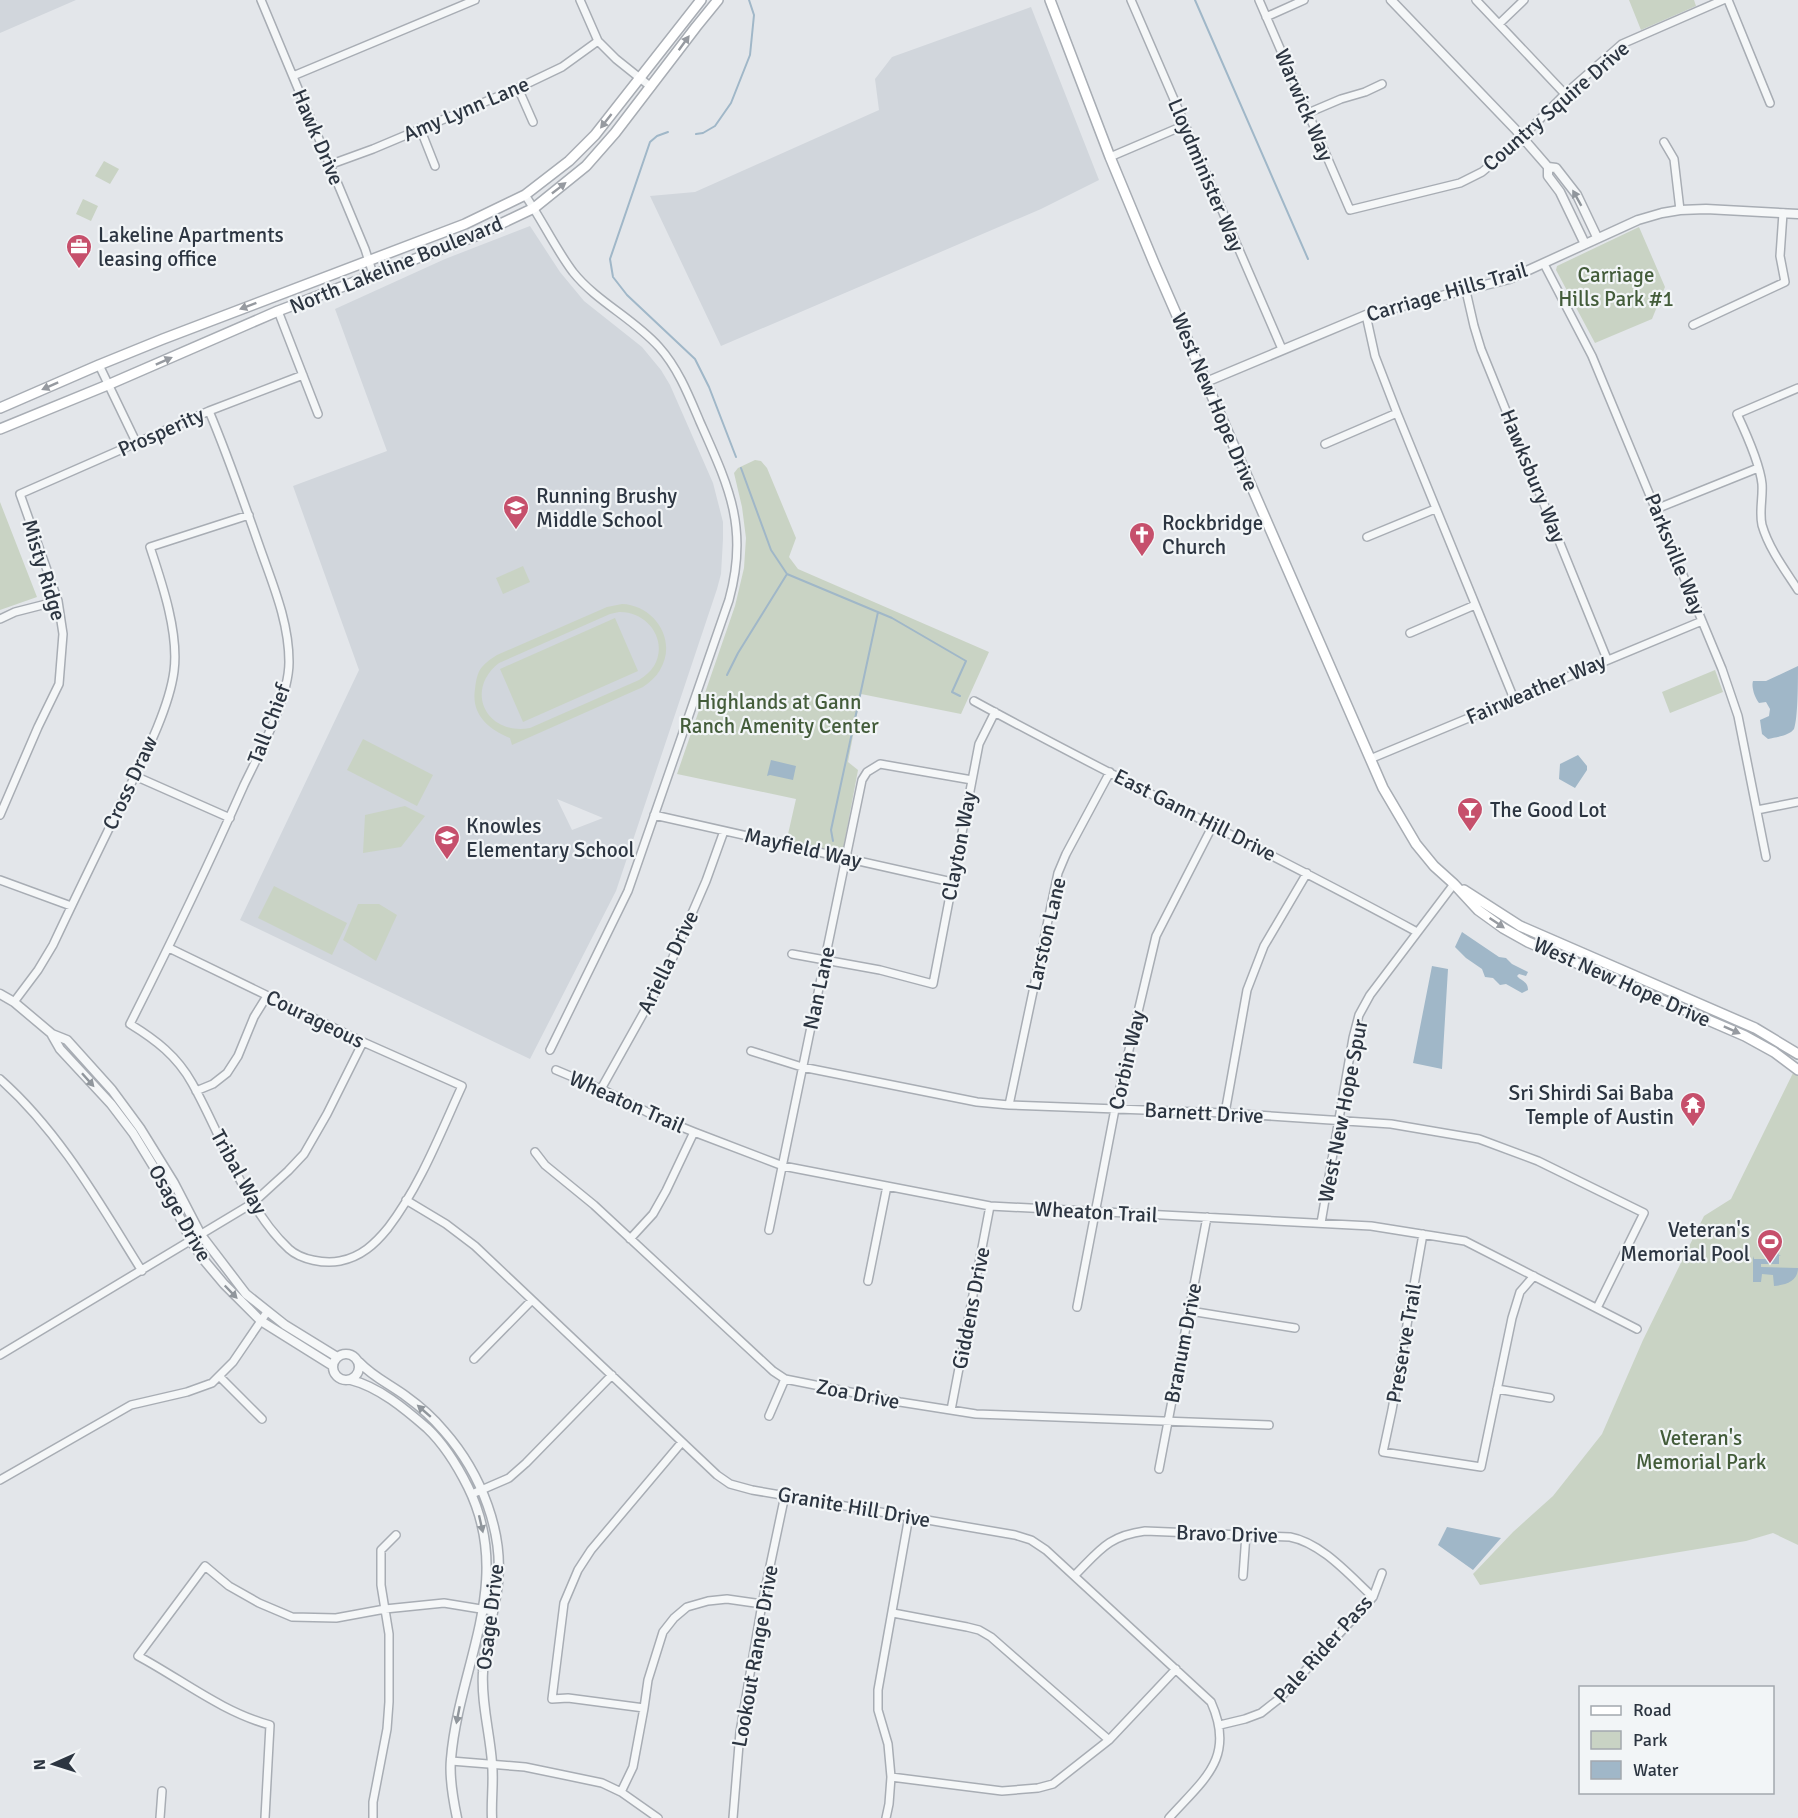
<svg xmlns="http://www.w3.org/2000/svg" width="1798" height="1818" viewBox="0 0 1798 1818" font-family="Signika,sans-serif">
<rect width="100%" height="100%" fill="#e3e6ea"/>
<path fill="#d1d6dc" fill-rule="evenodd" d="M 0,0 L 76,0 L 0,33 Z
M 1031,7 L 1099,180 L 1041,209 L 721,346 L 650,196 L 695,192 L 879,110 L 875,79 L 892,57 Z
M 530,226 L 560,272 L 584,301 L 642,347 L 661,370 L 670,385 L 713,483 L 723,522 L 723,539 L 721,574 L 717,589 L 616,891 L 530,1059 L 240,920 L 359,670 L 293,486 L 387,451 L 335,309 L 445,259 ZM 557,799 L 603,818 L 572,830 Z"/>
<path fill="#c9d3c4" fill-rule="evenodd" d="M 1629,0 L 1694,0 L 1696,6 L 1641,30 Z
M 104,161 L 119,169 L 110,184 L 95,176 Z
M 83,199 L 98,206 L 91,221 L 76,214 Z
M 1639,227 L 1665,287 L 1652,319 L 1595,343 L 1556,270 L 1557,266 Z
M 755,460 L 761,461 L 767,468 L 796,538 L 789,557 L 798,569 L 989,652 L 961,714 L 861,694 L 848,762 L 858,770 L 843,850 L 840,853 L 786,843 L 796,799 L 677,774 L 735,606 L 744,568 L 746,538 L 742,507 L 734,473 L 738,468 Z
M 0,502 L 37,597 L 0,610 Z
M 523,566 L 530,582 L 503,594 L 496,578 Z
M 622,604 C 654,605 678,640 660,670 C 656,677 650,682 643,687 L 512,745 L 510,738 C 488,729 471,714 475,689 C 476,681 477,673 482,667 C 486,662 492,658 497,655 L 607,607 ZM 619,612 C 647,611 669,640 654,666 C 650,672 645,676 639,680 L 530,728 C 486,736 464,690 499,663 L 610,614 Z
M 615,618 L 638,671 L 523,722 L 500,669 Z
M 1715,670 L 1723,692 L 1670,713 L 1662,692 Z
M 363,739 L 433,775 L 417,806 L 347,770 Z
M 405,806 L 425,816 L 401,847 L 363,853 L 365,815 Z
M 274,886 L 347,923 L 332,955 L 258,918 Z
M 358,904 L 379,904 L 397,915 L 376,961 L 343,940 Z
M 1793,1073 L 1798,1076 L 1798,1545 L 1773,1533 L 1746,1541 L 1480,1585 L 1473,1574 L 1513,1532 L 1553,1496 L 1602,1434 L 1643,1340 L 1704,1216 L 1731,1199 Z"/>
<path fill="#a0b7c8" d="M 1798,666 C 1798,681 1798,718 1794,729 C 1789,736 1776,737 1768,739 L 1762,734 L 1760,720 L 1769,716 L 1770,709 L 1766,702 L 1759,703 C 1755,698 1751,687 1753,681 L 1766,681 Z
M 1578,755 L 1587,766 L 1587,770 L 1575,788 L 1559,779 L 1560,764 Z
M 771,760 L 796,766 L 793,780 L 770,775 L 767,776 Z
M 1462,932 L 1499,957 L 1506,958 L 1512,964 L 1528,972 L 1526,976 L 1519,974 L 1517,976 C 1521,981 1528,981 1528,990 L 1522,993 L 1506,984 L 1500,985 L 1493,978 L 1485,977 L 1482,969 L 1466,958 L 1455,947 Z
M 1432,966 L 1448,969 L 1442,1069 L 1413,1063 Z
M 1778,1252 L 1779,1255 L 1781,1255 L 1779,1256 L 1779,1264 L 1761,1264 L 1761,1267 L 1798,1268 C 1798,1281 1786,1285 1774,1286 L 1773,1275 L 1762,1274 L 1761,1282 L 1753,1282 L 1753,1256 L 1754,1259 L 1770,1259 L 1771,1253 Z
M 1447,1527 L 1501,1538 L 1473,1570 L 1438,1545 Z"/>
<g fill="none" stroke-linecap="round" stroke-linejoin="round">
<path stroke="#a0b7c8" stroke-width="2" d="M 1195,0 L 1308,259
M 668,132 L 657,136 L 650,142 L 610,259 L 613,277 L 627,295 L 695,359 L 709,387 L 736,457
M 696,134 L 703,133 L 715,126 L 731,103 L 750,55 L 754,15 L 749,0
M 741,468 L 771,550 L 787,574
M 787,574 L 892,618 L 966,661 L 952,692 L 960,696
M 727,675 L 738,653 L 787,574
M 833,841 L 831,830 L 878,612"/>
<defs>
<path id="minor" d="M 261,0 L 365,249 L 373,274
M 580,0 L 598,41 L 616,59 L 651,87
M 1131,0 L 1282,349
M 1259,0 L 1350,210 L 1460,183 L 1482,172 L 1512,147 L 1565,94 L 1622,44 L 1723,0
M 1476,0 L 1565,94
M 1728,0 L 1770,103
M 1266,17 L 1304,0
M 1499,24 L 1524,0
M 293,76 L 475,0
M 518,88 L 533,122
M 1308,113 L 1341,99 L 1365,92 L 1382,84
M 420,128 L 435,166
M 1664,142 L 1674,159 L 1680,210
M 1110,157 L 1185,125
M 329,165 L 373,149 L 518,88 L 562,67 L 598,41
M 525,195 C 542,220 555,248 573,272 C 597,302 633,318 659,347 C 678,368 689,396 700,422 C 729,487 749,528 729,600 L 628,891 L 550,1050
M 1544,264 L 1592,356 L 1722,669 L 1738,716 L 1766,857
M 1466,291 L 1474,326 L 1481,349 L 1607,659
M 278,311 L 318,414
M 1366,315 L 1375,356 L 1397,413 L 1514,699
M 1693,325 L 1785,282 L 1780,256 L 1783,213
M 99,365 L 137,444
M 1798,388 L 1737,414 C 1745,431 1760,465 1762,484 C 1763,498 1759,512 1762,525 C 1769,549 1785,570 1798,590
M 1325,444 L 1397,413
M 1656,509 L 1758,468
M 1367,537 L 1435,509
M 0,619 L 15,612 L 58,601
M 1410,633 L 1475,605
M 974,701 C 1120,781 1270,852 1417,932
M 1370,759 L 1702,621
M 135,776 L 230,818
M 1757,810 L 1798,802
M 0,815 L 38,727 L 59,684 L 63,634 L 58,601 L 20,494 L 209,411 L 303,375
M 654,815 L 952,882
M 0,880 L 71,906
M 169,948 L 363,1042 L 462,1086 C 440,1134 420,1186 388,1228 C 375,1244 361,1257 340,1261 C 325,1264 301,1260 289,1249 C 244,1207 222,1136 192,1083 C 177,1056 156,1040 130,1024 C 170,945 208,866 244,785 C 260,752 289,698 289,662 C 289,622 273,585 260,548 C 244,502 228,456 209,411
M 792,954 L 880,970 L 933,984 L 979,744 L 995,712
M 14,1002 L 38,970 L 53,945 C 76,896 100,847 124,798 C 142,761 169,710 174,671 C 179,633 162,583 150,547 L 249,515
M 751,1051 L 802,1067 L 977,1102 L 1009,1105 L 1225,1113 L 1391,1124 L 1479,1139 L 1538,1161 L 1644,1213 L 1597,1308
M 556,1070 L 601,1089 L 657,1117 L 694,1132 L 783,1166 L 990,1206 L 1371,1226 L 1465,1241 L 1637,1329
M 0,1079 C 60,1132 100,1204 142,1271
M 601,1089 L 667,971 L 706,881 L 724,831
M 196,1091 L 213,1084 L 227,1073 L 238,1056 L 254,1017 L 267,996
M 1009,1105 L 1058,873 L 1066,854 L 1110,772
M 1225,1113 L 1247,990 L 1264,946 L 1307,873
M 535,1152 L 545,1165 L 594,1205 L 773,1371 L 785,1379 L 900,1402 L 976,1414 L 1269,1425
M 406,1200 L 446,1224 L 475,1246 L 717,1475 L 730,1484 L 752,1490 L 1015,1535 L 1031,1540 L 1046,1550 L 1211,1702 C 1236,1758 1204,1779 1169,1818
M 1321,1223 L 1353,1038 L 1359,1015 L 1370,995 L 1454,884
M 769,1230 L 862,780 L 867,772 L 880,764 L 972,780
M 1423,1234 L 1392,1410 L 1383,1452 L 1481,1467 L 1512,1318 L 1520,1292 L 1534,1276
M 630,1239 L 653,1214 L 666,1191 L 694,1132
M 868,1281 L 887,1186
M 1077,1307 L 1115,1109 L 1156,936 L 1213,825
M 1190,1311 L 1295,1328
M 0,1355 L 253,1203 L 288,1171 L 304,1154 L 327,1114 L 363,1042
M 474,1359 L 532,1300
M 219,1376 L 262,1419
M 1497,1389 L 1550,1398
M 951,1410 L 990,1206
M 769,1416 L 785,1379
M 1159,1469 L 1207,1217
M 0,1480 L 131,1405 L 187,1392 L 212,1383 L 233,1362 L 267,1312
M 472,1494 L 509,1478 L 526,1463 L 612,1375
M 1075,1575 C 1100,1550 1108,1536 1145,1531 L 1290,1537 C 1322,1543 1350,1576 1373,1597
M 1243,1576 L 1246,1534
M 893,1613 L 967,1627 L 979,1630 L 991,1637 L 1109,1740
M 644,1708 L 568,1698 L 552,1699 L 564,1603 L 578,1570 L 591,1550 L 682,1442
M 1220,1725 L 1245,1719 L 1261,1713 L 1280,1698 L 1373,1597 L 1382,1573
M 451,1761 L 525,1767 L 602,1783 L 621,1792 L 658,1818
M 891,1777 L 1002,1791 L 1038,1788 L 1053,1784 L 1109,1740 L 1176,1669
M 621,1792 L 633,1767 L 644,1708 L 648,1680 L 663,1632 L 674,1618 L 687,1607 L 708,1601 L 727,1599 L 762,1604
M 160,1818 L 162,1791
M 265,1818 L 270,1725 C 222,1712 181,1679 138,1656 L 205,1566 L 229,1586 L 259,1603 L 292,1617 L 336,1618 L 385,1609 L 444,1603 L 493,1611
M 373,1818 L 373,1802 L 387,1729 L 389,1702 L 389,1634 L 381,1585 L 381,1550 L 396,1535
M 733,1818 L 740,1732 L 762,1604 L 785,1495
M 886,1818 L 889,1804 L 891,1777 L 888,1744 L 878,1710 L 878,1690 L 909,1516"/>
<path id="tertiary" d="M 1391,0 L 1515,129 L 1548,167 L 1548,176 L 1560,192 L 1585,244
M 1548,167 L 1556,168 L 1577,195 L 1597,237
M 1206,382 L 1366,315 L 1509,279 L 1638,220 L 1662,213 L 1680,210 L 1706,209 L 1798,214
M 0,994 L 14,1002 L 52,1034 L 67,1040 L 112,1090 L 140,1128 L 174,1183 L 201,1235 L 246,1294 L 285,1325 L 337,1357
M 52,1035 L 60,1049 L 111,1104 L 133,1133 L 163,1182 L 191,1241 L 203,1259 L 224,1284 L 261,1321 L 333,1366
M333 1367a13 13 0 1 1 26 0a13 13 0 1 1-26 0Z
M 359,1362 C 373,1377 391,1385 407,1397 C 421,1407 433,1418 444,1431 C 481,1473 506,1535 497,1591 C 493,1618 484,1645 483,1672 C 481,1703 490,1733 492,1763 C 494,1781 491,1800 492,1818
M 351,1380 C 379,1387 405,1409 427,1428 C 445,1445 457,1465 468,1487 C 515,1582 459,1664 451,1759 C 449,1778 453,1799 457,1818"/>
<path id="secondary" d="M 1050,0 L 1110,157 L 1154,263 L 1383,788 L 1416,844 L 1434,866 L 1454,884 L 1478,910 L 1503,928 L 1528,942 L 1745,1036 L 1774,1052 L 1798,1070
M 0,408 L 99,365 L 163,339 L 465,224 L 525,195 L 569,161 L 595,135 L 701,0
M 0,429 L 110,384 L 278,311 L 473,237 L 534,208 L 586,166 L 615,133 L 696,27 L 718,0
M 1464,890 L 1520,926 L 1755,1028 L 1798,1054"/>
</defs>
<use href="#minor" stroke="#a8adb4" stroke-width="10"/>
<use href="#tertiary" stroke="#a8adb4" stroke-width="11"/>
<use href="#secondary" stroke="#a8adb4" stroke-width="12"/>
<use href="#minor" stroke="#f5f7f8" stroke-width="7"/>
<use href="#tertiary" stroke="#f5f7f8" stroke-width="8"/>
<use href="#secondary" stroke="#fff" stroke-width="9"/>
</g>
<defs><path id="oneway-solid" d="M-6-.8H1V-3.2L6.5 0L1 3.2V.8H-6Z" transform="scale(1.5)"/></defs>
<g fill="#969aa0">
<use href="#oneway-solid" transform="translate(684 43) rotate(-54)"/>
<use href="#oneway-solid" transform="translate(606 121) rotate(128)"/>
<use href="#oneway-solid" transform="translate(559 188) rotate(-38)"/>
<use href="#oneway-solid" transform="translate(248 306) rotate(159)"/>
<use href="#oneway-solid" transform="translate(164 361) rotate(-24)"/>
<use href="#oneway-solid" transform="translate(50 386) rotate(156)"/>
<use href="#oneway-solid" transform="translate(1497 923) rotate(34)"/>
<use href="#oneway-solid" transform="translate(1732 1030) rotate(24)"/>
</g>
<g fill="#90969c">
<use href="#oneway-solid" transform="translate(1577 198) rotate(-119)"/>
<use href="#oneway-solid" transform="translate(88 1080) rotate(48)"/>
<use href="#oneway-solid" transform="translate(231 1292) rotate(46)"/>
<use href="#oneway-solid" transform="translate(424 1411) rotate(-139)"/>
<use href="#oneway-solid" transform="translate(481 1524) rotate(77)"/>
<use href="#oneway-solid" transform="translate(458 1715) rotate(101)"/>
</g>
<defs>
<symbol id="office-pin" viewBox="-11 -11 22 30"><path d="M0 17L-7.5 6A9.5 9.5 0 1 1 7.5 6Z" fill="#c6506c" stroke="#f2f5f7"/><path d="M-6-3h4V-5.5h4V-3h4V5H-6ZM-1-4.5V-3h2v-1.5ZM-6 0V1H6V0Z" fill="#fff"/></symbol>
<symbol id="school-pin" viewBox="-11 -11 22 30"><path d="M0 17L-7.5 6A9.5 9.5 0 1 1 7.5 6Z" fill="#c6506c" stroke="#f2f5f7"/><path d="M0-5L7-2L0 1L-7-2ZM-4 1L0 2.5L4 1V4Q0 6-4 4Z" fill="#fff"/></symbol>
<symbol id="church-pin" viewBox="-11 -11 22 30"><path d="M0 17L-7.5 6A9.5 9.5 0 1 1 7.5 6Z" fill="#c6506c" stroke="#f2f5f7"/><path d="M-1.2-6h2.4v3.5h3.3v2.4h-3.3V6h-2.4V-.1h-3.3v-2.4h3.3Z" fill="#fff"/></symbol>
<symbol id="bar-pin" viewBox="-11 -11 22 30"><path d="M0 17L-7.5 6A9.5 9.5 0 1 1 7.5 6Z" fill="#c6506c" stroke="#f2f5f7"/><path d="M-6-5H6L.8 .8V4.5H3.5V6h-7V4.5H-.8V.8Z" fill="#fff"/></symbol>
<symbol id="temple-pin" viewBox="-11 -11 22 30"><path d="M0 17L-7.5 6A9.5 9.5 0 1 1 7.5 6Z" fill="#c6506c" stroke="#f2f5f7"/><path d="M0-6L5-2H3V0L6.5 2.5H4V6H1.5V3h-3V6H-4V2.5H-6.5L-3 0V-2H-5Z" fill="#fff"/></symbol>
<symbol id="stadium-pin" viewBox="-11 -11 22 30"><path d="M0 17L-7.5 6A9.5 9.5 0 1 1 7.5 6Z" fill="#c6506c" stroke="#f2f5f7"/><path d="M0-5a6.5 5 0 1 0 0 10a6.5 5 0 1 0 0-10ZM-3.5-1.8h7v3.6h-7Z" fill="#fff"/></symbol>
</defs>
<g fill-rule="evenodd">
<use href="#office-pin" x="64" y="232" width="30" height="40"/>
<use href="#school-pin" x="501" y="493" width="30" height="40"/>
<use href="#church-pin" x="1127" y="520" width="30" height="40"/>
<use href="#bar-pin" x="1455" y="795" width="30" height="40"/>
<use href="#school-pin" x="432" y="823" width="30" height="40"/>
<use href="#temple-pin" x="1678" y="1090" width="30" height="40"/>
<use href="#stadium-pin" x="1755" y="1227" width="30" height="40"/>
</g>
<g text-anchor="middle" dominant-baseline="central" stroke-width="4.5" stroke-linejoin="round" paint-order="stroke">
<g font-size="21" fill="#2c3541" stroke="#f2f5f7">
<text transform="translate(1304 105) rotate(67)">Warwick Way</text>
<text transform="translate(1556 106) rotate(-41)">Country Squire Drive</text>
<text transform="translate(466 109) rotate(-23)">Amy Lynn Lane</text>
<text transform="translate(318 137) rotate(67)">Hawk Drive</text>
<text transform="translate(1206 175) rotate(67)">Lloydminister Way</text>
<text transform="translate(396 265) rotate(-22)">North Lakeline Boulevard</text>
<text transform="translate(1447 292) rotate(-16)">Carriage Hills Trail</text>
<text transform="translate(1215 402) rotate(67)">West New Hope Drive</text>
<text transform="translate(161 432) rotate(-24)">Prosperity</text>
<text transform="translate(1533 476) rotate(68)">Hawksbury Way</text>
<text transform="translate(1675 554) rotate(68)">Parksville Way</text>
<text transform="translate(44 570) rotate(73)">Misty Ridge</text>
<text transform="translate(1536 689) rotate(-23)">Fairweather Way</text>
<text transform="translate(269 724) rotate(-69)">Tall Chief</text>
<text transform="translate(130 783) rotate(-65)">Cross Draw</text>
<text transform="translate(1195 815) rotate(27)">East Gann Hill Drive</text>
<text transform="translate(959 846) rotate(-79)">Clayton Way</text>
<text transform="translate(803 848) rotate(13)">Mayfield Way</text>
<text transform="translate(1046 934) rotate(-77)">Larston Lane</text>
<text transform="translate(668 962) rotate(-64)">Ariella Drive</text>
<text transform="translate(1622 982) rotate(24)">West New Hope Drive</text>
<text transform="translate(819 988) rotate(-78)">Nan Lane</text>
<text transform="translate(315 1019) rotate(26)">Courageous</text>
<text transform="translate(1127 1060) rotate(-77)">Corbin Way</text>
<text transform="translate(627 1102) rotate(24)">Wheaton Trail</text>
<text transform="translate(1343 1111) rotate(-79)">West New Hope Spur</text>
<text transform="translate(1204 1113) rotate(3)">Barnett Drive</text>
<text transform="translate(239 1172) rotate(61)">Tribal Way</text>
<text transform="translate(1096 1212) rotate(3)">Wheaton Trail</text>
<text transform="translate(180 1213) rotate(61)">Osage Drive</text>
<text transform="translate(971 1308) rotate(-79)">Giddens Drive</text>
<text transform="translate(1183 1343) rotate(-79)">Branum Drive</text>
<text transform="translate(1404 1343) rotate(-80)">Preserve Trail</text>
<text transform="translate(858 1394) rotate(11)">Zoa Drive</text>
<text transform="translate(854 1507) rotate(10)">Granite Hill Drive</text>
<text transform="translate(1227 1534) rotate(2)">Bravo Drive</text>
<text transform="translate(490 1617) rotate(-83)">Osage Drive</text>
<text transform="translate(1323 1649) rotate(-48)">Pale Rider Pass</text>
<text transform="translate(755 1656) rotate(-80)">Lookout Range Drive</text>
</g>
<g font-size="21" fill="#2c3541" stroke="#f2f5f7" text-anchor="start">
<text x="98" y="235">Lakeline Apartments<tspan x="98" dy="24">leasing office</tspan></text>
<text x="536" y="496">Running Brushy<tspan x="536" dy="24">Middle School</tspan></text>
<text x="1162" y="523">Rockbridge<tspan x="1162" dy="24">Church</tspan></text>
<text x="1490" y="810">The Good Lot</text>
<text x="466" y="826">Knowles<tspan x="466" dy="24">Elementary School</tspan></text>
<text x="1674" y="1093" text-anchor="end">Sri Shirdi Sai Baba<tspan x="1674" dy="24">Temple of Austin</tspan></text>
<text x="1750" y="1230" text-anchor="end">Veteran's<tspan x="1750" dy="24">Memorial Pool</tspan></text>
</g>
<g font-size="21" fill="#435c3a" stroke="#f2f5f7">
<text x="1616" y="275">Carriage<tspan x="1616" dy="24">Hills Park #1</tspan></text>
<text x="779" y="702">Highlands at Gann<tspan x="779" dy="24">Ranch Amenity Center</tspan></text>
<text x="1701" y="1438">Veteran's<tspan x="1701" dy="24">Memorial Park</tspan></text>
</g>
</g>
<rect x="1579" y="1686" width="195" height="108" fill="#f2f5f7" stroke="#a3a8ae" stroke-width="1.5"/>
<rect x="1591" y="1706" width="30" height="9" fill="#ffffff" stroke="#a3a8ae" stroke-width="1.5"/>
<text x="1633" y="1716" font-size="18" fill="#2c3541">Road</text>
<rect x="1591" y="1731" width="30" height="18" fill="#c9d3c4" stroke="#a3a8ae" stroke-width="1.5"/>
<text x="1633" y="1746" font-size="18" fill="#2c3541">Park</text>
<rect x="1591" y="1761" width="30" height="18" fill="#a0b7c8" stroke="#a3a8ae" stroke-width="1.5"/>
<text x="1633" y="1776" font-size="18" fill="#2c3541">Water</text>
<g transform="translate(54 1764) rotate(267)" stroke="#f2f5f7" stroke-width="4.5" paint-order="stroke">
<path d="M0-4.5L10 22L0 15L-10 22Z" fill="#2c3541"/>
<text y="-9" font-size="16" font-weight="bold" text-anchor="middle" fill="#2c3541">N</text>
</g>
</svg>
